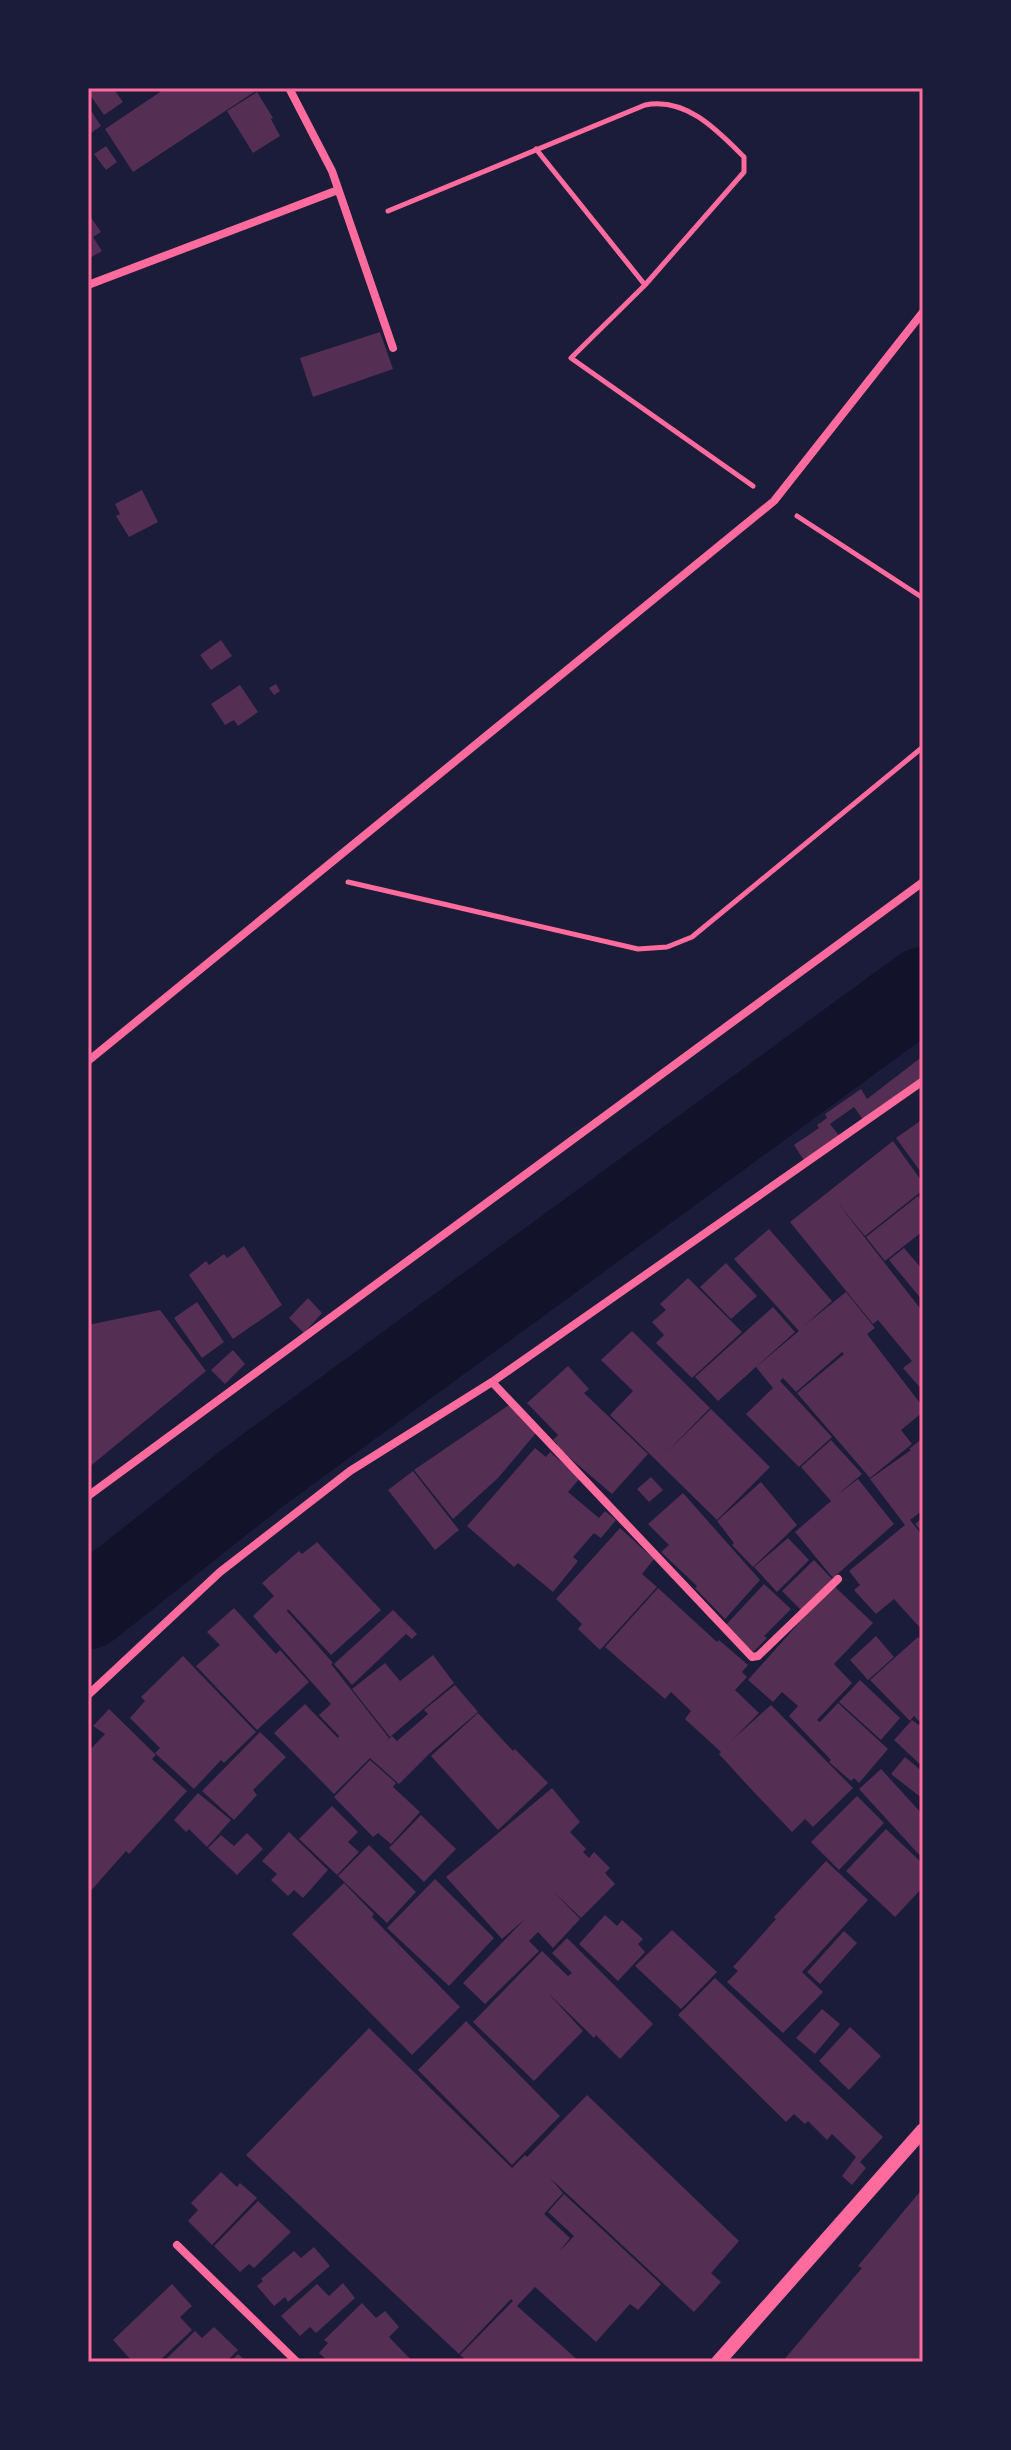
<svg xmlns="http://www.w3.org/2000/svg" width="1011" height="2450" viewBox="0 0 1011 2450" font-family="Karla,sans-serif">
<rect width="100%" height="100%" fill="#1b1b3a"/>
<g fill="none" stroke-linecap="round" stroke-linejoin="round">
<path stroke="#12122b" stroke-width="82" d="M 88,1608 L 255,1476 L 923,988"/>
</g>
<path fill="#542f53" d="M 88,88 L 113,88 L 123,102 L 104,115 L 88,92 Z
M 166,88 L 260,88 L 133,172 L 105,129 Z
M 257,92 L 273,118 L 271,119 L 280,136 L 253,153 L 227,111 Z
M 88,106 L 101,126 L 88,135 Z
M 106,146 L 117,162 L 106,170 L 94,154 Z
M 88,213 L 101,232 L 93,237 L 102,251 L 88,259 Z
M 380,332 L 393,369 L 313,397 L 300,358 Z
M 142,490 L 158,522 L 129,537 L 116,516 L 120,514 L 115,504 Z
M 221,640 L 232,656 L 211,670 L 200,655 Z
M 276,684 L 280,691 L 274,695 L 269,688 Z
M 240,685 L 258,712 L 238,726 L 234,720 L 225,725 L 211,704 Z
M 923,1056 L 923,1078 L 864,1121 L 854,1107 L 830,1124 L 841,1138 L 805,1162 L 794,1145 L 819,1128 L 817,1125 L 827,1118 L 825,1114 L 861,1089 L 867,1099 Z
M 923,1119 L 923,1175 L 896,1138 Z
M 893,1141 L 923,1183 L 923,1190 L 865,1236 L 837,1202 L 923,1312 L 923,1391 L 903,1368 L 912,1361 L 878,1320 L 873,1324 L 790,1222 Z
M 918,1196 L 923,1203 L 923,1231 L 885,1261 L 866,1237 Z
M 769,1229 L 832,1301 L 804,1326 L 846,1292 L 875,1328 L 867,1334 L 923,1407 L 923,1412 L 901,1430 L 912,1444 L 870,1478 L 797,1393 L 844,1354 L 842,1352 L 796,1392 L 783,1378 L 780,1381 L 832,1437 L 799,1467 L 746,1414 L 773,1388 L 756,1367 L 799,1331 L 734,1259 Z
M 244,1246 L 282,1305 L 233,1339 L 189,1275 L 206,1261 L 209,1265 L 224,1254 L 227,1258 Z
M 904,1248 L 923,1270 L 923,1301 L 889,1260 Z
M 726,1263 L 757,1296 L 731,1319 L 700,1287 Z
M 688,1278 L 742,1332 L 692,1378 L 656,1343 L 664,1335 L 652,1322 L 666,1310 L 660,1304 Z
M 308,1298 L 322,1313 L 304,1333 L 289,1318 Z
M 197,1302 L 224,1342 L 202,1358 L 174,1318 Z
M 773,1307 L 795,1332 L 718,1401 L 695,1377 Z
M 160,1310 L 206,1371 L 88,1468 L 88,1325 Z
M 632,1331 L 710,1408 L 666,1453 L 711,1409 L 770,1467 L 717,1520 L 610,1415 L 633,1391 L 601,1360 Z
M 233,1350 L 245,1364 L 225,1384 L 211,1370 Z
M 568,1366 L 589,1389 L 584,1393 L 648,1454 L 612,1494 L 556,1446 L 557,1443 L 553,1440 L 558,1435 L 527,1403 Z
M 509,1405 L 536,1433 L 498,1478 L 453,1519 L 414,1470 Z
M 923,1438 L 923,1510 L 910,1520 L 923,1536 L 923,1631 L 894,1599 L 876,1614 L 854,1590 L 860,1585 L 849,1571 L 905,1525 L 870,1479 L 911,1450 L 909,1449 Z
M 831,1440 L 862,1474 L 836,1496 L 858,1479 L 894,1524 L 833,1578 L 795,1532 L 831,1501 L 801,1467 Z
M 535,1448 L 546,1457 L 550,1452 L 580,1478 L 568,1492 L 599,1518 L 605,1511 L 616,1520 L 601,1538 L 594,1533 L 573,1557 L 578,1561 L 553,1592 L 518,1563 L 514,1567 L 467,1526 Z
M 413,1471 L 459,1530 L 435,1550 L 388,1490 Z
M 651,1477 L 663,1490 L 649,1502 L 637,1489 Z
M 761,1482 L 797,1525 L 753,1567 L 732,1545 L 734,1543 L 717,1521 Z
M 683,1493 L 760,1580 L 725,1619 L 695,1588 L 697,1586 L 661,1552 L 669,1545 L 648,1524 Z
M 923,1517 L 923,1533 L 915,1524 Z
M 620,1528 L 654,1559 L 642,1574 L 657,1587 L 600,1650 L 578,1629 L 582,1624 L 556,1599 Z
M 788,1538 L 809,1560 L 777,1592 L 754,1567 Z
M 317,1542 L 381,1610 L 331,1655 L 288,1609 L 287,1611 L 333,1663 L 331,1664 L 389,1738 L 382,1745 L 392,1736 L 397,1741 L 428,1714 L 424,1710 L 455,1685 L 478,1712 L 430,1753 L 399,1784 L 370,1758 L 334,1794 L 274,1733 L 305,1704 L 338,1738 L 339,1736 L 319,1715 L 331,1704 L 253,1616 L 274,1596 L 262,1583 L 299,1551 L 302,1554 Z
M 814,1560 L 832,1579 L 801,1610 L 782,1591 Z
M 764,1584 L 791,1609 L 764,1636 L 767,1638 L 753,1652 L 725,1626 Z
M 833,1585 L 873,1623 L 834,1664 L 852,1683 L 817,1720 L 820,1722 L 838,1703 L 888,1749 L 859,1783 L 854,1778 L 851,1781 L 829,1762 L 831,1760 L 789,1716 L 798,1706 L 782,1692 L 773,1702 L 748,1680 Z
M 658,1588 L 717,1642 L 719,1640 L 748,1665 L 742,1672 L 747,1677 L 735,1690 L 759,1713 L 732,1740 L 771,1705 L 853,1788 L 813,1827 L 805,1819 L 792,1832 L 751,1789 L 719,1754 L 721,1752 L 685,1719 L 691,1711 L 671,1692 L 665,1699 L 605,1647 Z
M 234,1608 L 276,1654 L 280,1650 L 309,1682 L 257,1730 L 196,1666 L 220,1645 L 207,1632 Z
M 393,1610 L 417,1634 L 412,1639 L 406,1634 L 352,1685 L 334,1664 Z
M 876,1636 L 894,1657 L 868,1680 L 850,1660 Z
M 918,1637 L 923,1642 L 923,1719 L 920,1722 L 914,1716 L 910,1721 L 870,1680 Z
M 433,1655 L 454,1683 L 390,1737 L 352,1689 L 385,1663 L 400,1681 Z
M 183,1656 L 256,1732 L 224,1763 L 221,1760 L 194,1789 L 155,1753 L 160,1748 L 130,1718 L 145,1701 L 141,1697 Z
M 860,1680 L 900,1718 L 881,1740 L 839,1702 Z
M 109,1709 L 156,1755 L 152,1759 L 187,1791 L 129,1854 L 126,1851 L 88,1894 L 88,1752 L 105,1734 L 93,1726 Z
M 478,1713 L 513,1751 L 515,1749 L 548,1783 L 498,1830 L 431,1756 Z
M 912,1720 L 919,1725 L 923,1720 L 923,1767 L 894,1740 Z
M 260,1732 L 286,1757 L 253,1790 L 257,1795 L 234,1820 L 202,1791 Z
M 905,1757 L 923,1772 L 923,1799 L 891,1774 Z
M 370,1760 L 396,1783 L 393,1787 L 420,1812 L 391,1844 L 378,1833 L 373,1837 L 334,1797 Z
M 881,1769 L 923,1815 L 923,1859 L 859,1789 Z
M 552,1788 L 580,1822 L 570,1832 L 586,1849 L 583,1852 L 589,1858 L 594,1852 L 610,1868 L 605,1873 L 615,1884 L 581,1918 L 553,1891 L 580,1919 L 553,1948 L 538,1932 L 529,1941 L 539,1951 L 485,2004 L 463,1983 L 525,1919 L 502,1939 L 446,1877 Z
M 198,1793 L 231,1820 L 207,1847 L 189,1829 L 186,1832 L 174,1820 Z
M 857,1796 L 884,1823 L 839,1870 L 811,1842 Z
M 332,1806 L 358,1832 L 348,1842 L 359,1852 L 337,1875 L 299,1839 Z
M 421,1815 L 456,1849 L 424,1882 L 389,1848 Z
M 886,1829 L 923,1864 L 923,1887 L 895,1917 L 846,1871 Z
M 289,1832 L 328,1870 L 303,1898 L 294,1890 L 288,1896 L 271,1880 L 277,1874 L 262,1861 Z
M 247,1833 L 263,1849 L 237,1875 L 208,1848 L 221,1835 L 234,1846 Z
M 369,1845 L 416,1892 L 387,1923 L 338,1876 Z
M 826,1861 L 868,1900 L 802,1972 L 823,1992 L 783,2033 L 727,1982 L 738,1971 L 733,1967 L 776,1919 L 774,1917 Z
M 435,1879 L 494,1938 L 449,1986 L 387,1928 Z
M 344,1883 L 374,1914 L 372,1917 L 460,2007 L 412,2055 L 292,1934 Z
M 605,1915 L 617,1926 L 622,1920 L 643,1939 L 638,1944 L 645,1952 L 618,1981 L 579,1944 Z
M 672,1930 L 717,1972 L 681,2009 L 635,1966 Z
M 844,1931 L 857,1943 L 820,1984 L 807,1972 Z
M 567,1938 L 653,2024 L 620,2059 L 596,2035 L 594,2038 L 548,1993 L 583,2031 L 534,2081 L 473,2022 L 542,1951 L 568,1976 L 572,1973 L 552,1953 Z
M 715,1978 L 883,2137 L 860,2162 L 866,2168 L 852,2185 L 842,2176 L 856,2157 L 832,2134 L 827,2140 L 808,2121 L 805,2124 L 794,2114 L 786,2122 L 678,2015 Z
M 822,2009 L 840,2024 L 815,2054 L 796,2038 Z
M 466,2021 L 560,2116 L 512,2165 L 418,2070 Z
M 850,2027 L 881,2056 L 849,2090 L 819,2061 Z
M 369,2028 L 512,2168 L 525,2155 L 527,2157 L 587,2095 L 739,2241 L 711,2273 L 721,2282 L 694,2312 L 550,2178 L 563,2193 L 544,2214 L 570,2238 L 559,2252 L 574,2236 L 548,2212 L 564,2194 L 661,2284 L 638,2310 L 630,2304 L 596,2342 L 535,2287 L 517,2306 L 580,2362 L 468,2362 L 460,2355 L 513,2301 L 511,2299 L 459,2354 L 246,2155 Z
M 221,2172 L 237,2187 L 240,2183 L 257,2198 L 212,2245 L 188,2221 L 198,2210 L 191,2203 Z
M 923,2188 L 923,2362 L 782,2362 L 862,2268 L 858,2266 Z
M 258,2201 L 291,2232 L 254,2268 L 249,2264 L 240,2272 L 214,2246 Z
M 314,2247 L 330,2266 L 288,2302 L 285,2297 L 274,2306 L 257,2286 L 263,2281 L 261,2279 L 294,2251 L 301,2258 Z
M 343,2283 L 355,2298 L 316,2333 L 310,2327 L 300,2336 L 281,2316 L 317,2284 L 329,2296 Z
M 172,2284 L 192,2306 L 180,2317 L 192,2330 L 158,2362 L 126,2362 L 130,2359 L 113,2340 Z
M 362,2303 L 376,2318 L 385,2311 L 399,2327 L 389,2337 L 413,2362 L 329,2362 L 319,2353 L 328,2343 L 324,2340 Z
M 214,2327 L 238,2350 L 226,2362 L 163,2362 L 195,2331 L 202,2338 Z
M 238,2354 L 247,2362 L 230,2362 Z"/>
<g fill="none" stroke-linecap="round" stroke-linejoin="round">
<path stroke="#ff6b9d" stroke-width="5" d="M 536,149 L 645,285
M 388,211 L 645,105 C 686,97 717,130 744,157 L 744,172 L 645,285 L 571,358 L 753,486
M 797,516 L 923,598
M 348,882 L 638,949 L 667,947 L 692,937 L 923,747"/>
<path stroke="#ff6b9d" stroke-width="8" d="M 289,88 L 332,171 L 393,348
M 88,285 L 338,190
M 88,1061 L 774,501 L 923,312
M 492,1382 L 752,1657 L 758,1656 L 838,1579
M 88,1496 L 923,882
M 88,1695 L 220,1572 L 350,1471 L 492,1382 L 923,1081
M 177,2245 L 297,2362"/>
<path stroke="#ff6b9d" stroke-width="14" d="M 718,2362 L 923,2130"/>
</g>
<rect width="1011" height="2450" fill="none" stroke="#1b1b3a" stroke-width="180"/>
<rect x="90" y="90" width="831" height="2270" fill="none" stroke="#ff6b9d" stroke-width="3"/>
</svg>
